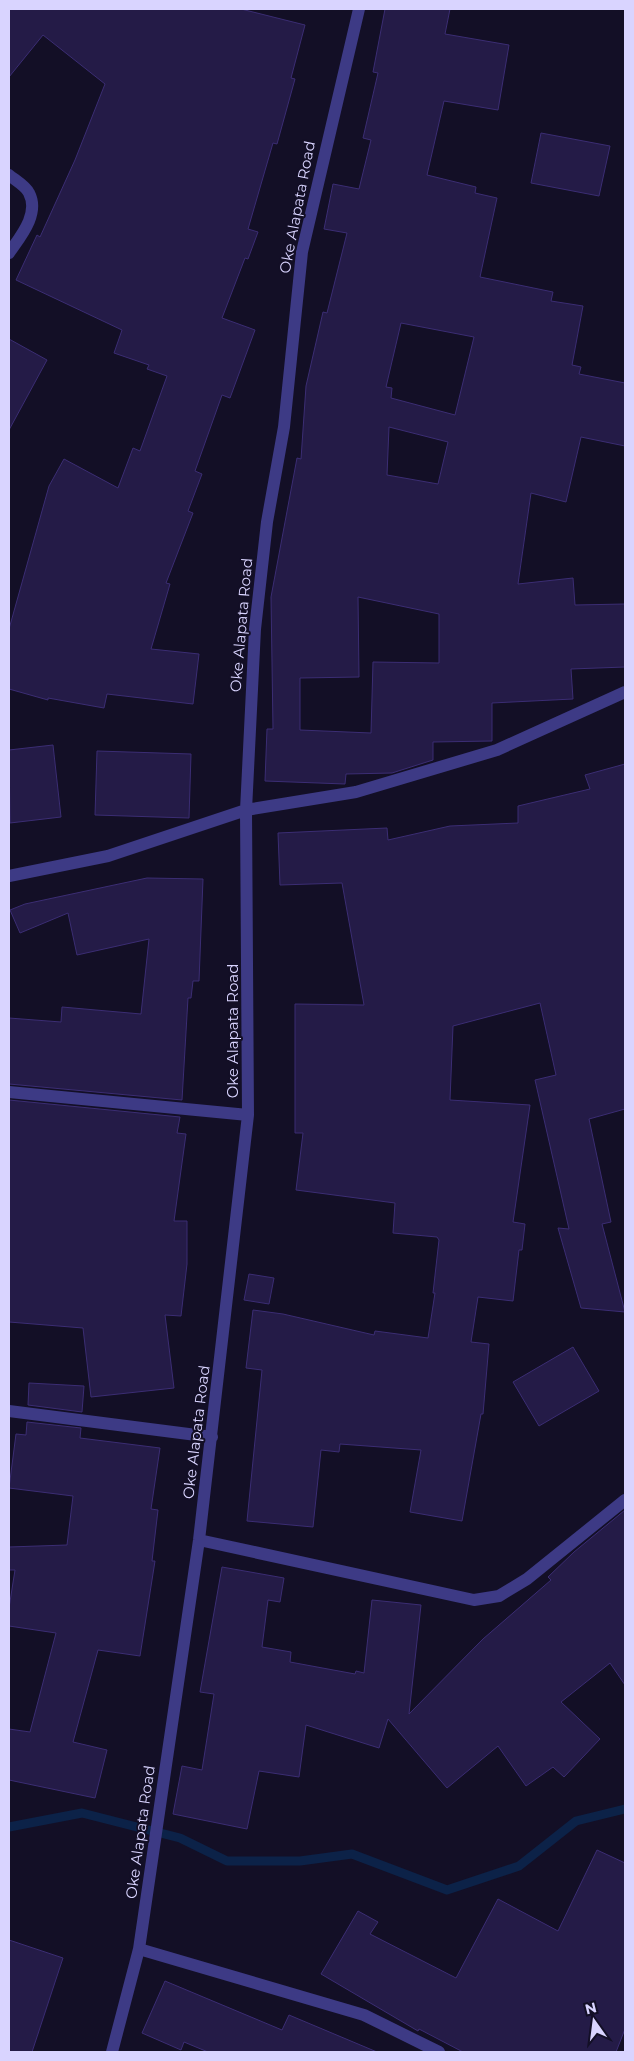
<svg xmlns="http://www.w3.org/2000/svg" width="634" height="2061" viewBox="0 0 634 2061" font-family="Montserrat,sans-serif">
<rect width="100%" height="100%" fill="#130f26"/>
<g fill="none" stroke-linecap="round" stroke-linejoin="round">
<path stroke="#0c2248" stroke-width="9" d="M 9,1827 L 82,1813 L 180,1838 L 227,1861 L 300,1861 L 352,1854 L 447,1890 L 519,1866 L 576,1821 L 625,1809"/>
</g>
<path fill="#241b47" stroke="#3b2d73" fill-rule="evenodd" d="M 9,9 L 241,9 L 305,25 L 291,78 L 295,79 L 277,144 L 273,143 L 248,229 L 258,232 L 248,259 L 245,258 L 222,318 L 255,330 L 230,398 L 222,395 L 195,471 L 202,474 L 188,511 L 193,513 L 166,583 L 170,584 L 151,649 L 199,654 L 193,704 L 107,694 L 104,708 L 48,698 L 48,700 L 9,689 L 9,629 L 49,486 L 64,459 L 118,488 L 133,448 L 140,451 L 167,376 L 147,369 L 149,365 L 114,353 L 122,330 L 16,280 L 37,235 L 40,237 L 75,160 L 105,84 L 43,35 L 9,77 Z
M 385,9 L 450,9 L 445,34 L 509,45 L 498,110 L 444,101 L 427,175 L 476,187 L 475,193 L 497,198 L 480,277 L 553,292 L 551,301 L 583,306 L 572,365 L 581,367 L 579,374 L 625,383 L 625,446 L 581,437 L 566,502 L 531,493 L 518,584 L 573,578 L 575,605 L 625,604 L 625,667 L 571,669 L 573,699 L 492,703 L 492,741 L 433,742 L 433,760 L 392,773 L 346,774 L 345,784 L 265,781 L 267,729 L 273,729 L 271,597 L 297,458 L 301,459 L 306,386 L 323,312 L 327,313 L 347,233 L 324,229 L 333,184 L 359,189 L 371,140 L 363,138 L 378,73 L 373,72 ZM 401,323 L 474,337 L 455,415 L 391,398 L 392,388 L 386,387 ZM 389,427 L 448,442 L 438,484 L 387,475 ZM 358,597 L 439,614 L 439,663 L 373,662 L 371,733 L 300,730 L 300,678 L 359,677 Z
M 541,133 L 610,146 L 599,196 L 531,183 Z
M 9,339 L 47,360 L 9,430 Z
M 53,745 L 61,817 L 10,823 L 9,750 Z
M 97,751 L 191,754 L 189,818 L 95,815 Z
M 625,764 L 625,1109 L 589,1119 L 611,1222 L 602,1224 L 625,1312 L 581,1308 L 558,1228 L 569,1229 L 535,1080 L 556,1075 L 540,1003 L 453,1026 L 450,1100 L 530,1105 L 513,1222 L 525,1224 L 522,1250 L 519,1250 L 513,1301 L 478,1297 L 471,1342 L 489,1344 L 483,1414 L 481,1414 L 462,1521 L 410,1512 L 421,1450 L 340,1444 L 339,1452 L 321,1450 L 313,1527 L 247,1521 L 262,1370 L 246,1368 L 253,1310 L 283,1314 L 374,1335 L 375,1331 L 428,1338 L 435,1293 L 433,1293 L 439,1240 L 437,1237 L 393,1233 L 395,1203 L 296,1190 L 303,1133 L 295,1133 L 295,1004 L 364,1005 L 342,883 L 280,885 L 278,833 L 387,828 L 388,840 L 450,826 L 518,823 L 518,806 L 590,789 L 585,775 Z
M 147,878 L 203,879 L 199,981 L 193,981 L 191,998 L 188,998 L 182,1100 L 9,1084 L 9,1018 L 61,1022 L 62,1007 L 141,1014 L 149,939 L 77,955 L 68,913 L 20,933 L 10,910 L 25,904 Z
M 9,1100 L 180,1117 L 177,1133 L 186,1134 L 174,1221 L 187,1221 L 187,1264 L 181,1316 L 165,1315 L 174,1388 L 91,1397 L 83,1328 L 9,1322 Z
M 249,1274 L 274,1278 L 269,1304 L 244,1300 Z
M 573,1347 L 599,1391 L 539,1426 L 513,1382 Z
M 29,1383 L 84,1386 L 82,1412 L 28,1405 Z
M 27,1422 L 81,1428 L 80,1438 L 160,1448 L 151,1509 L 158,1510 L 152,1561 L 155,1561 L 140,1656 L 98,1650 L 73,1742 L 107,1750 L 95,1798 L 9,1780 L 9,1729 L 30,1732 L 56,1633 L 9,1626 L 9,1608 L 15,1570 L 9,1570 L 9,1547 L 67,1545 L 73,1496 L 9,1488 L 16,1434 L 26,1435 Z
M 625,1510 L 625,1685 L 610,1663 L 561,1702 L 600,1739 L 564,1777 L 553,1767 L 526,1786 L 498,1746 L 447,1788 L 388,1719 L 379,1748 L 306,1725 L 299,1777 L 259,1771 L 247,1829 L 173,1814 L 182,1766 L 202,1770 L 214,1694 L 200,1692 L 222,1567 L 284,1578 L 280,1602 L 268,1600 L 262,1647 L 291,1652 L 290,1662 L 355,1674 L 356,1671 L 364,1673 L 372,1600 L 421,1605 L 409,1714 L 483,1639 L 551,1580 L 548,1577 L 574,1552 Z
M 597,1850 L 625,1863 L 625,2029 L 616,2052 L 463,2052 L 419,2029 L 418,2031 L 321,1974 L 358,1911 L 378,1922 L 370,1934 L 456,1978 L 498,1899 L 558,1931 Z
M 9,1940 L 63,1958 L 32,2052 L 9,2052 Z
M 165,1981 L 282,2030 L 289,2015 L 377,2052 L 208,2052 L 184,2042 L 181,2050 L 142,2033 Z"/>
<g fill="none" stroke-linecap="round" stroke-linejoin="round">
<path stroke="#3d3a85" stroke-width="12" d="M 9,175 C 15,180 26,186 29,193 C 40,214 20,237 9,253
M 9,876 L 108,856 L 246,810 L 356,792 L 497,750 L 625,692
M 9,1092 L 248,1115
M 9,1411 L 212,1437
M 199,1540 L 474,1600 L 499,1596 L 527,1579 L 625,1500
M 139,1949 L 364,2015 L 439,2052
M 112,2052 L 139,1949 L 199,1540 L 248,1115 L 246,810 L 255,629 L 267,522 L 284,427 L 302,252 L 359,9"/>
</g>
<g text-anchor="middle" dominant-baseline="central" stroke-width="4" stroke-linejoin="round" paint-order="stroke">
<g font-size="15" fill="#d9d4ff" stroke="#130f26">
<text transform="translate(297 207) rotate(-79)">Oke Alapata Road</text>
<text transform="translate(241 625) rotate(-85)">Oke Alapata Road</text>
<text transform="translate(232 1031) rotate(-90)">Oke Alapata Road</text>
<text transform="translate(196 1432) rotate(-83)">Oke Alapata Road</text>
<text transform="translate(140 1832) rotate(-82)">Oke Alapata Road</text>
</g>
</g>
<rect width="634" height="2061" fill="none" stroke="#d9d4ff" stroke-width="20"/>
<g transform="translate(594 2021) rotate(346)" stroke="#130f26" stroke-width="4" paint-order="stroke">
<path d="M0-4L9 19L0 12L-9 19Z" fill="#d9d4ff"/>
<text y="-8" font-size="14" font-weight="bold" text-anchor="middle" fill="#d9d4ff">N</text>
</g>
</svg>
